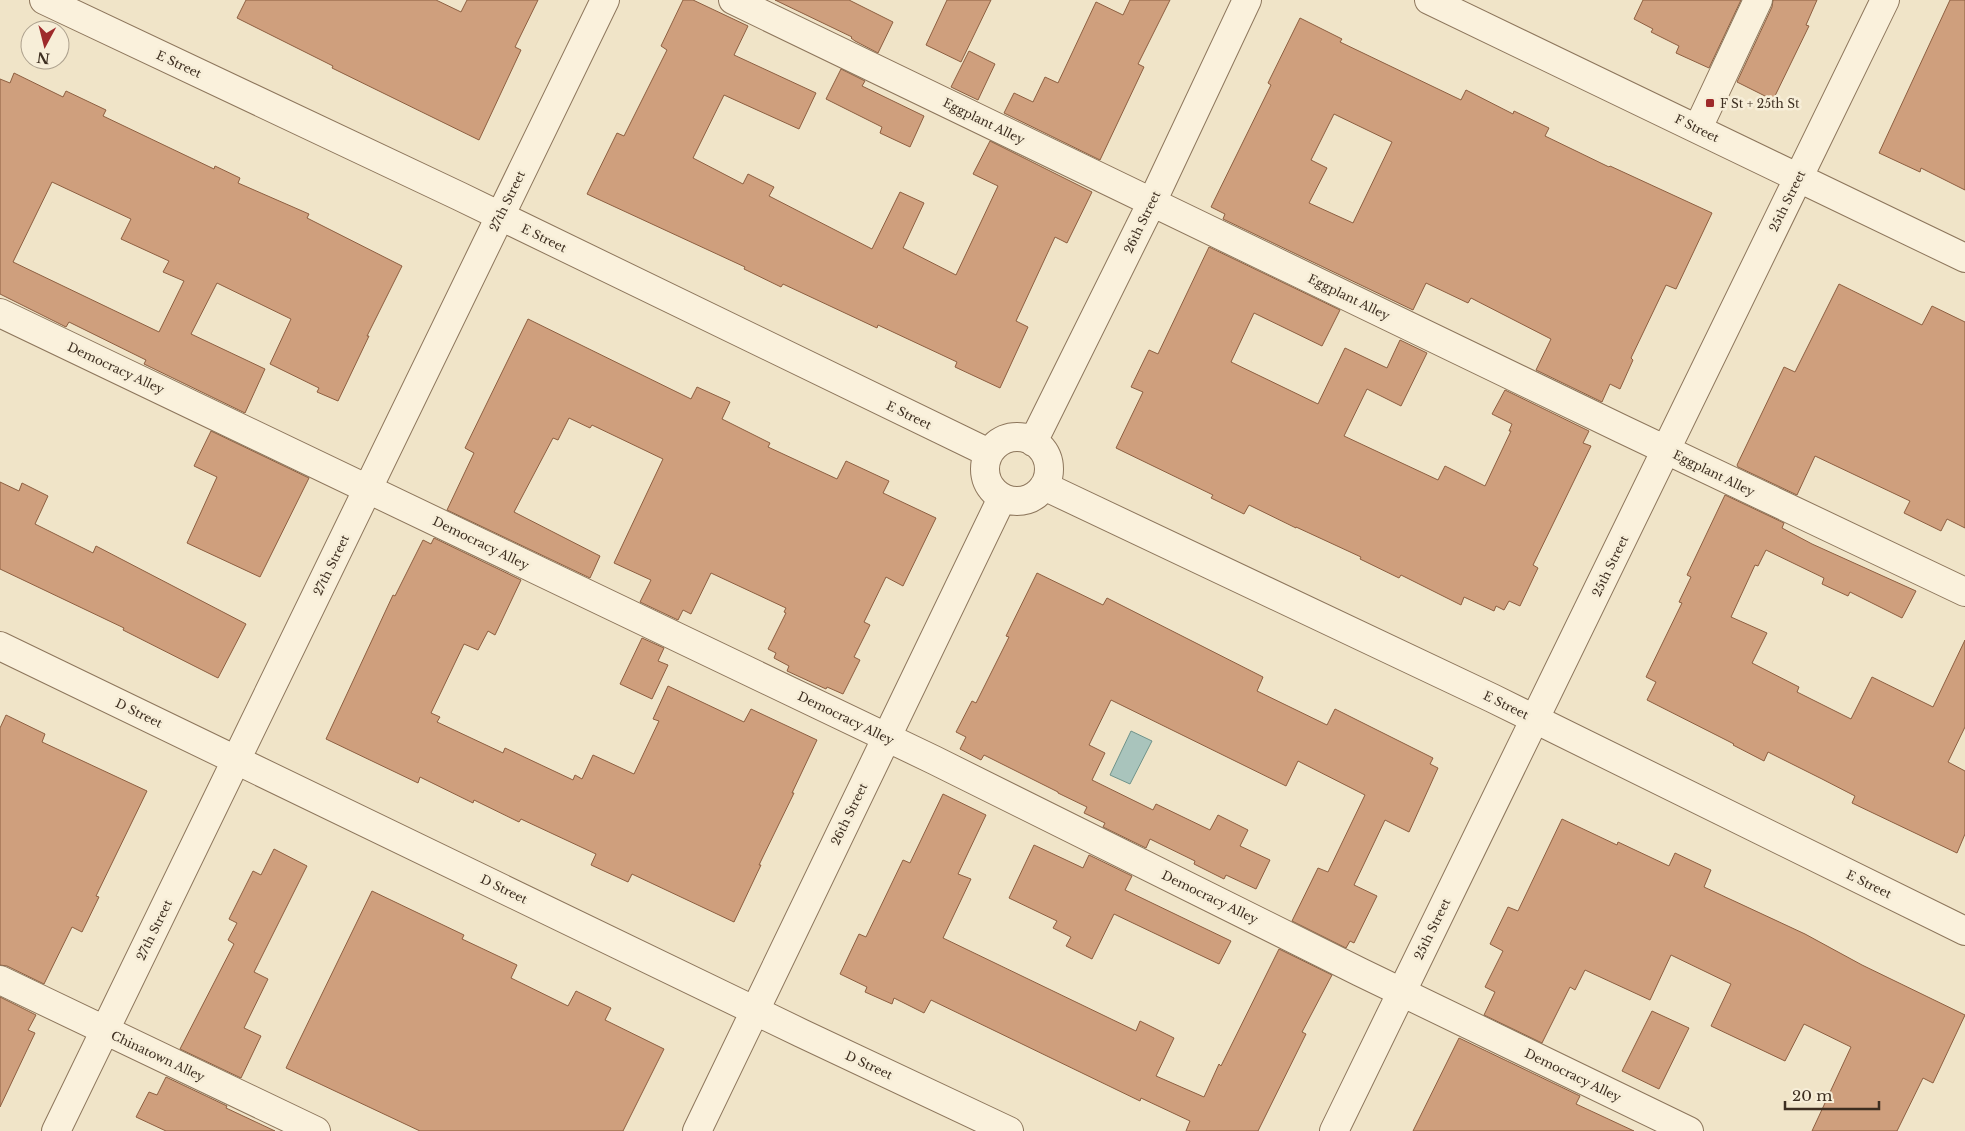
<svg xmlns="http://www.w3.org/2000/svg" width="1965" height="1131" viewBox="0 0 1965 1131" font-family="'Libre Baskerville',serif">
<rect width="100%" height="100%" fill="#f0e4c8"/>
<path fill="#a9c4bc" stroke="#6f938a" d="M 1131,731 L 1152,741 L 1130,784 L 1110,775 Z"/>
<path fill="#cf9f7d" stroke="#8d5f41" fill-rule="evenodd" d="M 246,0 L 436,0 L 461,12 L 467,0 L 538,0 L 515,47 L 521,50 L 479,140 L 332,68 L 333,66 L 237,18 Z
M 683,0 L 693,0 L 748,26 L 734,55 L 816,93 L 799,129 L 724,95 L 693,158 L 743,184 L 748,174 L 774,187 L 769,196 L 872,249 L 900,192 L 924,203 L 903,248 L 956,275 L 998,186 L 973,174 L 990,141 L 1092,192 L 1067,243 L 1055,237 L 1016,321 L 1028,327 L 1000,388 L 955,367 L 957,362 L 878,325 L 877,328 L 783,284 L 781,287 L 744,269 L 745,267 L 587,194 L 617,133 L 624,136 L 667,50 L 661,46 Z
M 775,0 L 849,0 L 893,22 L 878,53 L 855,41 L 851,38 L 852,37 Z
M 947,0 L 991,0 L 961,62 L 926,45 Z
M 1130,0 L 1170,0 L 1138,64 L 1144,67 L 1100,160 L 1004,113 L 1014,93 L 1033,102 L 1045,77 L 1058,83 L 1096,2 L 1123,15 Z
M 1643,0 L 1741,0 L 1709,68 L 1676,53 L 1679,46 L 1651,32 L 1653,29 L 1634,19 Z
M 1773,0 L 1817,0 L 1806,25 L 1809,26 L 1773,100 L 1737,82 L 1772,7 Z
M 1950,0 L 1965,0 L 1965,190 L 1921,168 L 1920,172 L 1879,153 Z
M 1300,18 L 1342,39 L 1340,42 L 1461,100 L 1466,90 L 1513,114 L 1514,111 L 1549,128 L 1545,136 L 1609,167 L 1610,166 L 1712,213 L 1676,289 L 1666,285 L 1631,358 L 1633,360 L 1620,389 L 1610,384 L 1602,402 L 1536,370 L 1551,339 L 1471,298 L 1468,303 L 1426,283 L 1413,310 L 1223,219 L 1225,214 L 1211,207 L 1271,85 L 1268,83 ZM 1334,114 L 1392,142 L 1353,223 L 1309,203 L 1327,168 L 1311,160 Z
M 969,51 L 995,64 L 978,100 L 951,87 Z
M 841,69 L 865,81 L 862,86 L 924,116 L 910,147 L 880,133 L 882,127 L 826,99 Z
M 14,73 L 63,97 L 66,91 L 106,110 L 103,116 L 214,169 L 215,166 L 240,178 L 238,183 L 309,214 L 307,218 L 402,266 L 367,336 L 369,336 L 338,401 L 317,392 L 319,388 L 270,364 L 291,319 L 217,283 L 191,334 L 265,369 L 245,413 L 144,364 L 146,360 L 69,322 L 66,327 L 0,294 L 0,79 L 10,83 ZM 52,182 L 131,219 L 121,239 L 169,261 L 163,272 L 184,281 L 159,332 L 13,262 Z
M 1209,247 L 1340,310 L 1322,346 L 1254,313 L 1231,362 L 1318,404 L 1345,348 L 1387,368 L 1400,340 L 1427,353 L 1401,406 L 1367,389 L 1344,436 L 1438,480 L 1445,466 L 1485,486 L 1511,431 L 1509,431 L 1512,424 L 1492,414 L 1505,390 L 1589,431 L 1583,443 L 1591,446 L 1533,565 L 1538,568 L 1520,606 L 1509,601 L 1504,610 L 1496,606 L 1494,611 L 1464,597 L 1461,605 L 1401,575 L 1399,578 L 1360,559 L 1361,557 L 1296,527 L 1296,528 L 1249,505 L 1244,514 L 1211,498 L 1213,495 L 1116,448 L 1143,392 L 1131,387 L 1149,350 L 1158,354 Z
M 1839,284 L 1922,325 L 1932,306 L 1965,322 L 1965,528 L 1947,519 L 1941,531 L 1904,513 L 1910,501 L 1815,456 L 1797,495 L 1738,467 L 1737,465 L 1784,367 L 1795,372 Z
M 528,319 L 691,399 L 697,387 L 730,402 L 722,419 L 770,443 L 768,447 L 837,479 L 846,461 L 889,481 L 883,493 L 936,518 L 903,586 L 886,577 L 864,622 L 870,625 L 854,657 L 860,660 L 843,694 L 827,687 L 826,689 L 787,671 L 789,666 L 774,658 L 776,653 L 768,649 L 786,613 L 784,612 L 786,608 L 711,573 L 691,614 L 683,610 L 678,620 L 640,602 L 651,580 L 614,563 L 663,459 L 592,425 L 590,428 L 569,418 L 558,440 L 553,438 L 514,512 L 600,556 L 590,578 L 447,510 L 474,453 L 465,448 Z
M 211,431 L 309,478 L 260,577 L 187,543 L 217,477 L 194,466 Z
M 0,482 L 19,491 L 22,483 L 48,496 L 35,524 L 93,553 L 96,546 L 246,624 L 218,678 L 123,630 L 124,628 L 0,569 Z
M 1725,495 L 1784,523 L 1782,528 L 1812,544 L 1916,591 L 1902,618 L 1850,592 L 1848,596 L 1822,584 L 1824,578 L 1766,550 L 1758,566 L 1755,565 L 1731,617 L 1767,633 L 1752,663 L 1799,687 L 1797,692 L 1851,719 L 1872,677 L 1933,707 L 1965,640 L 1965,727 L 1948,762 L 1965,771 L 1965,834 L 1957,853 L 1852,803 L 1855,796 L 1822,779 L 1768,752 L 1764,761 L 1733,745 L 1734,744 L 1647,700 L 1656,682 L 1646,677 L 1682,603 L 1679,602 L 1691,577 L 1687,575 Z
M 434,538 L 521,580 L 495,635 L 488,631 L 478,650 L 464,644 L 431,713 L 440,717 L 437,722 L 503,753 L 505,748 L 573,780 L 575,775 L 582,779 L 593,755 L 634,774 L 659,721 L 653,719 L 668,686 L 744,722 L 751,709 L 817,740 L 792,793 L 794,793 L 759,865 L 761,865 L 734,922 L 632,874 L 628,882 L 591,865 L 596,854 L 521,819 L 519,822 L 474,800 L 473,803 L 420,777 L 418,783 L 326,739 L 393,595 L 395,596 L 423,540 L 431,544 Z
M 1037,573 L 1103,605 L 1107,598 L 1263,677 L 1257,691 L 1327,725 L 1335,709 L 1433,758 L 1430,764 L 1438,768 L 1409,832 L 1385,820 L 1354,885 L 1377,896 L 1354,943 L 1350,941 L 1346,948 L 1292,921 L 1318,868 L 1328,872 L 1365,795 L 1298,761 L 1286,786 L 1111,700 L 1089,745 L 1105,753 L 1092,780 L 1153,810 L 1156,804 L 1210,830 L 1218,815 L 1248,830 L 1240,846 L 1270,860 L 1256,889 L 1226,875 L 1224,879 L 1194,864 L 1195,861 L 1150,839 L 1146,848 L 1103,827 L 1105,823 L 1084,813 L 1087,807 L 1058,793 L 1058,792 L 984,755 L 981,760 L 960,749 L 966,737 L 956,732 L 972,701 L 976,703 L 1009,637 L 1006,636 Z
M 642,638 L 664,648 L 658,661 L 668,665 L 652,699 L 620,684 Z
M 6,715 L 45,734 L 42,742 L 147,791 L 96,896 L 99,897 L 82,932 L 72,927 L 44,984 L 7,966 L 0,965 L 0,728 Z
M 943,794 L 986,815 L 958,874 L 971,879 L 943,938 L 1136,1031 L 1140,1021 L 1174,1038 L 1156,1076 L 1204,1097 L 1219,1064 L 1221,1066 L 1279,949 L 1332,975 L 1302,1032 L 1306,1034 L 1258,1131 L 1186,1131 L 1190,1121 L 1141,1098 L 1140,1101 L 931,1000 L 924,1013 L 894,998 L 892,1004 L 865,992 L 867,987 L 840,974 L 859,934 L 866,937 L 903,860 L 910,863 Z
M 1562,819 L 1617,845 L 1618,842 L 1669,866 L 1675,853 L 1711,870 L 1704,887 L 1805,934 L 1862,965 L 1965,1015 L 1933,1083 L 1923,1078 L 1897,1131 L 1812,1131 L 1851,1047 L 1804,1024 L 1785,1061 L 1711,1026 L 1731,984 L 1671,955 L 1650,1000 L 1585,970 L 1575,990 L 1570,987 L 1542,1043 L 1484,1015 L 1495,992 L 1485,987 L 1503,951 L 1490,944 L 1508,907 L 1518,911 Z
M 1034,845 L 1083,868 L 1089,855 L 1132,876 L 1125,890 L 1231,941 L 1219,964 L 1114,914 L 1092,959 L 1066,946 L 1071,937 L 1053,928 L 1057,921 L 1009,898 Z
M 274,849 L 307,866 L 254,972 L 268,979 L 244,1028 L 261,1036 L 241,1078 L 180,1049 L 234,944 L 228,940 L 237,923 L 229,919 L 253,871 L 261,875 Z
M 372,891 L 464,935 L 462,939 L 517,965 L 511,978 L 568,1006 L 576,991 L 611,1008 L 605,1020 L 664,1049 L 623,1131 L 420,1131 L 286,1068 Z
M 0,997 L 36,1015 L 28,1030 L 35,1033 L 0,1107 Z
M 1652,1011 L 1689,1028 L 1659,1089 L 1622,1071 Z
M 1459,1038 L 1580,1096 L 1576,1104 L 1634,1131 L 1413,1131 Z
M 166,1077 L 227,1106 L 226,1108 L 275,1131 L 166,1131 L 136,1117 L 149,1092 L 157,1095 Z"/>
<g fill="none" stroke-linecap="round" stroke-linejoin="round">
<defs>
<path id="minor" d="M 44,0 L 459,196 L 989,453
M 733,0 L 1622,429 L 1965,592
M 1429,0 L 1965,258
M 1698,128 L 1758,0
M 0,313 L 934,760 L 1360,972 L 1689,1131
M985 469a32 32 0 1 1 64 0a32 32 0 1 1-64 0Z
M 1033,442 L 1152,202 L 1247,0
M 1044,486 L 1492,698 L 1965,931
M 0,646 L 801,1033 L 1009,1131
M 0,980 L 316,1131
M 56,1131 L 605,0
M 697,1131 L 1002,498
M 1334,1131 L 1885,0"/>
</defs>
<use href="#minor" stroke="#8d765c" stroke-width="30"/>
<use href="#minor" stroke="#faf1dc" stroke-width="28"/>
</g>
<rect fill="#9e2a2b" stroke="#f7eed8" stroke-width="2" x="1705" y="98" width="10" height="10" rx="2.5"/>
<g text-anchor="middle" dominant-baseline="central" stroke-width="5" stroke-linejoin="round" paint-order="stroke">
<g font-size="12" fill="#3d2e20" stroke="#f7eed8">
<text transform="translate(179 64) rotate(25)">E Street</text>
<text transform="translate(984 121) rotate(26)">Eggplant Alley</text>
<text transform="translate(1697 128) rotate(26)">F Street</text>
<text transform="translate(507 201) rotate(-64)">27th Street</text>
<text transform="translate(1787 201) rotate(-64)">25th Street</text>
<text transform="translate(1142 222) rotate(-64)">26th Street</text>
<text transform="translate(544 238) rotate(26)">E Street</text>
<text transform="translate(1349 297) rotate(26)">Eggplant Alley</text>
<text transform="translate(116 368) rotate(25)">Democracy Alley</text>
<text transform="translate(909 415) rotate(26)">E Street</text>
<text transform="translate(1714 473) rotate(26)">Eggplant Alley</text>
<text transform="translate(481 543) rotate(26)">Democracy Alley</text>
<text transform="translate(331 565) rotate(-64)">27th Street</text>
<text transform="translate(1610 566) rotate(-64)">25th Street</text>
<text transform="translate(1506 705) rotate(26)">E Street</text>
<text transform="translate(139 713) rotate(26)">D Street</text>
<text transform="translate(846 718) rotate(26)">Democracy Alley</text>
<text transform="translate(849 814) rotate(-64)">26th Street</text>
<text transform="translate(1869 884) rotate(26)">E Street</text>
<text transform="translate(504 889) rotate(26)">D Street</text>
<text transform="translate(1210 897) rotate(26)">Democracy Alley</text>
<text transform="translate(1432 929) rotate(-64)">25th Street</text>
<text transform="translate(154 930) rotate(-64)">27th Street</text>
<text transform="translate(158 1056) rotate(25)">Chinatown Alley</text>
<text transform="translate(869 1065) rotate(25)">D Street</text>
<text transform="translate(1573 1075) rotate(26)">Democracy Alley</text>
</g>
<g font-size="12" fill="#3d2e20" stroke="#f7eed8" text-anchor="start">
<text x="1720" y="103">F St + 25th St</text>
</g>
</g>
<g transform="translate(45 45) rotate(187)"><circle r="24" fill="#f7eed8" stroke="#ada18e"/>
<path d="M0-4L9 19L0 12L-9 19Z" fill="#9e2a2b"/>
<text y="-8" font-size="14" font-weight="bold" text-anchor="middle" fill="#3d2e20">N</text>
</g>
<path d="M1785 1101v8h94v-8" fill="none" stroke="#3d2e20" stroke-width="2.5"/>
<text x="1792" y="1101" font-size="15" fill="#3d2e20" stroke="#f7eed8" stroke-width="4" paint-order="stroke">20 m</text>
</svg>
